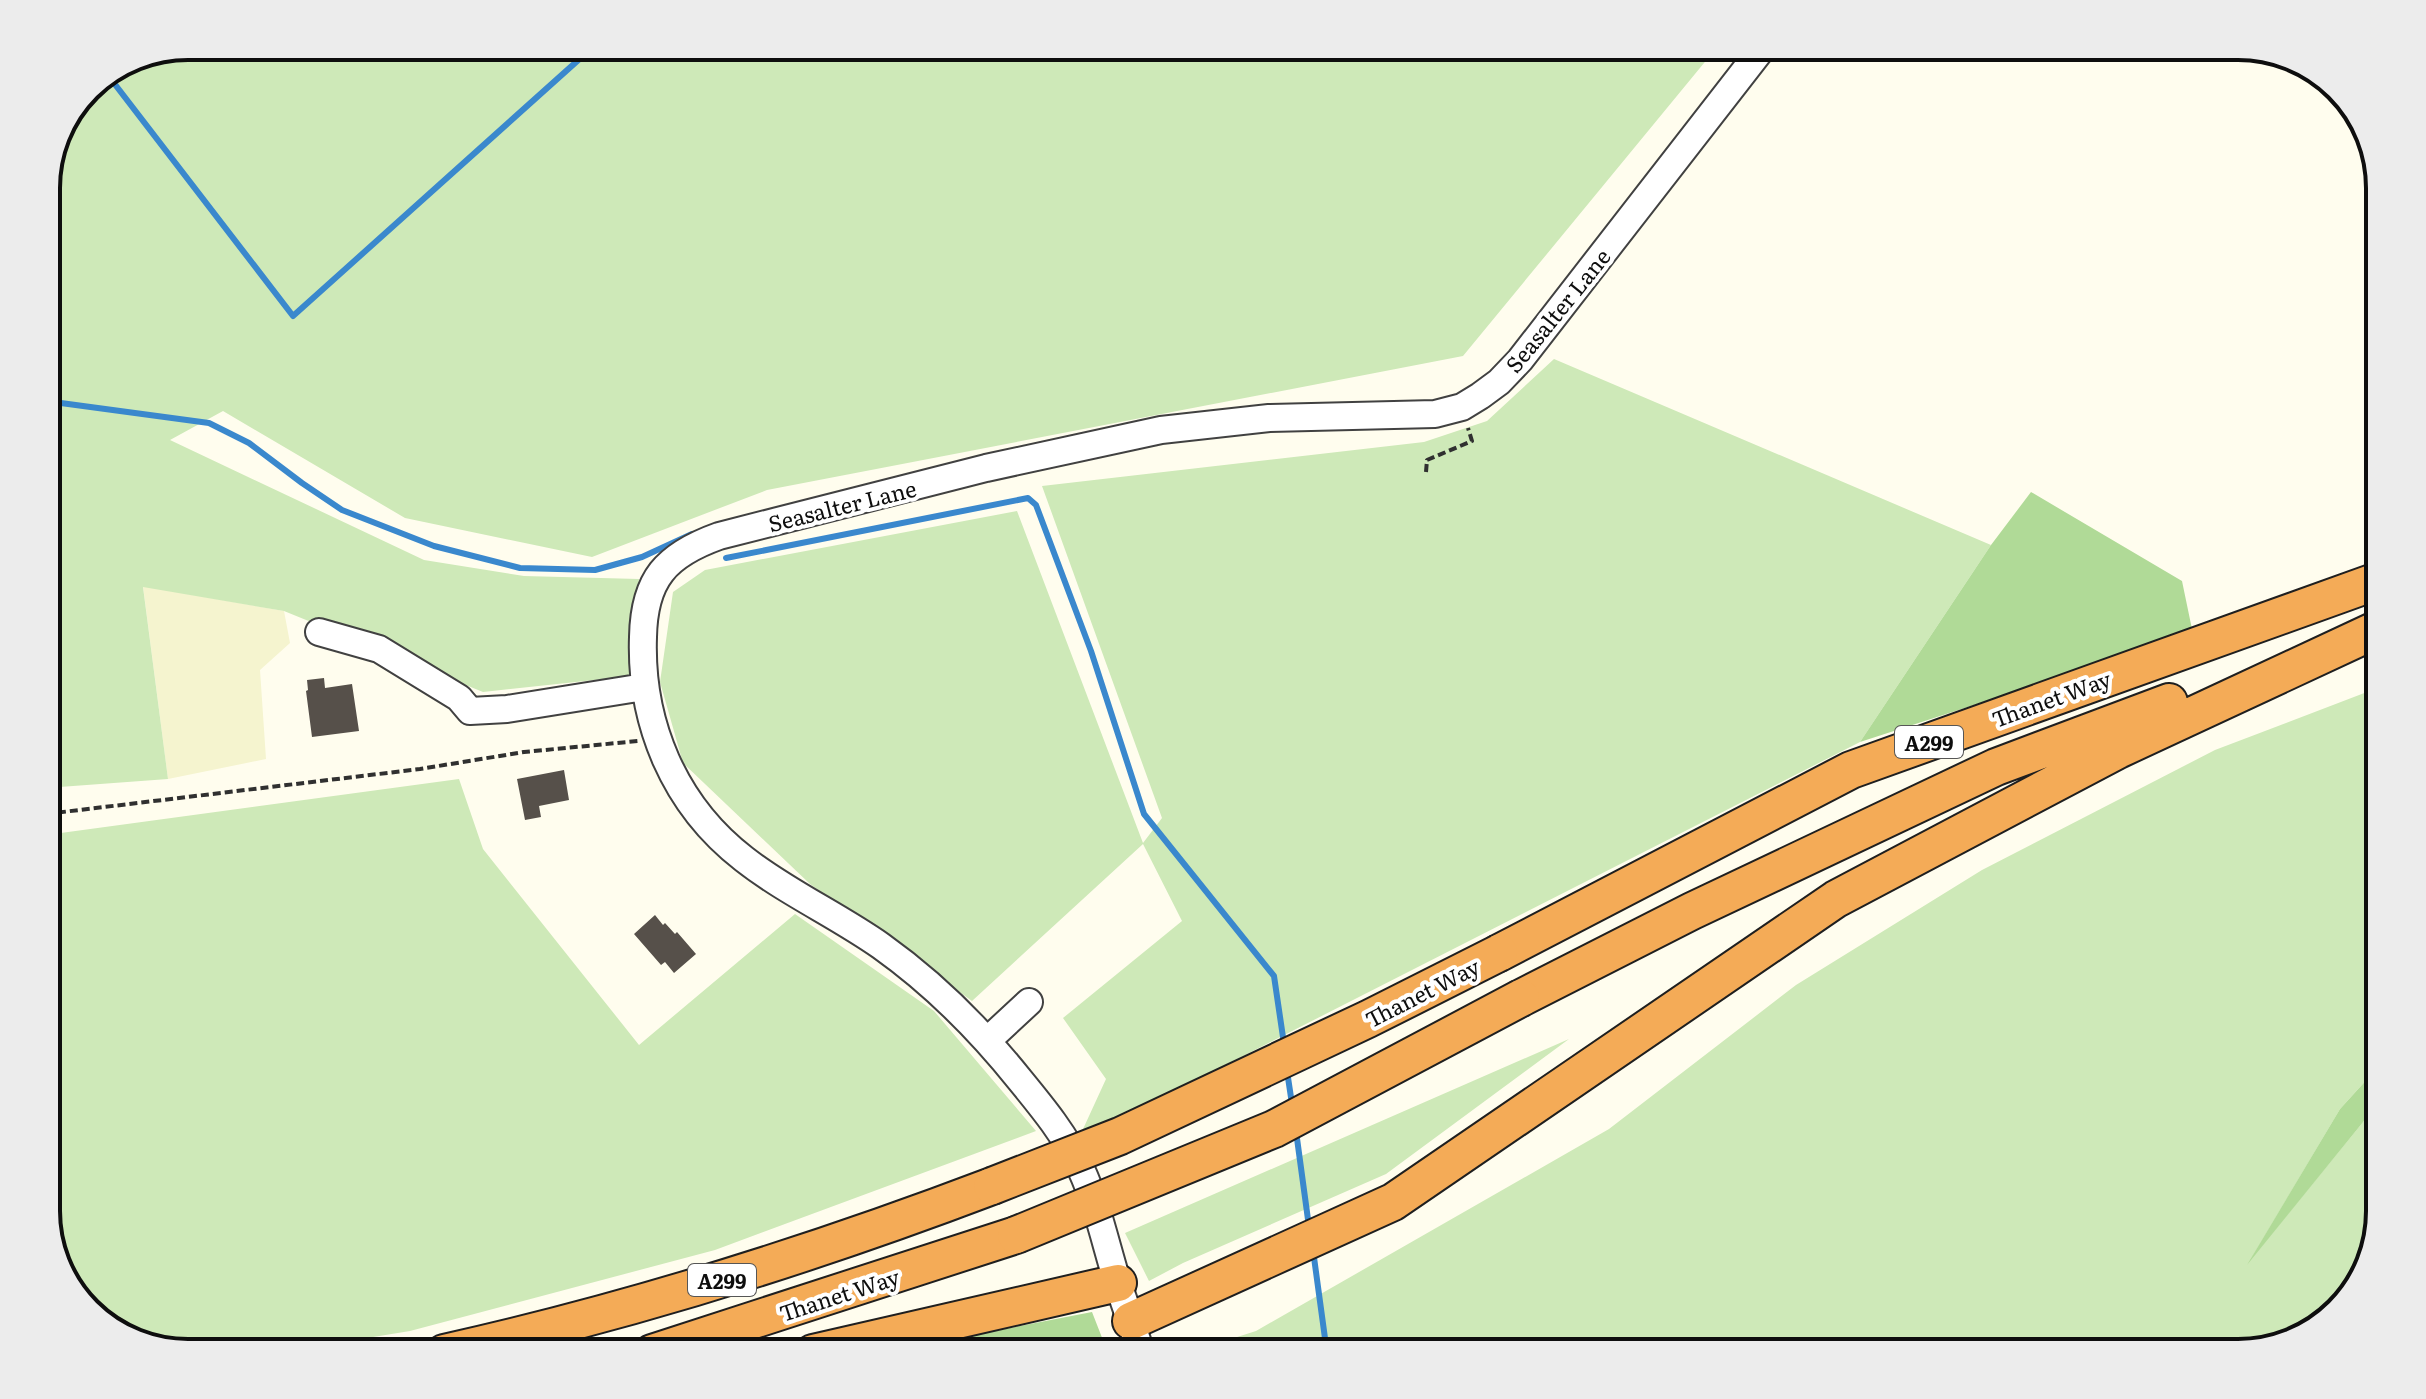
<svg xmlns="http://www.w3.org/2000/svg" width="2426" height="1399" viewBox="0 0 2426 1399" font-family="Literata,serif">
<rect width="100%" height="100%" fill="#fffdee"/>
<path fill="#f5f4cf" d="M 143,586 L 284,611 L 290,643 L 260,670 L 266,759 L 168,779 Z"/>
<path fill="#cee9b8" d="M 188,46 L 1718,46 L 1463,356 L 767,490 L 592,557 L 405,518 L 223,411 L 170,440 L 424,560 L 524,576 L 639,579 L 632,676 L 483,692 L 284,611 L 143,587 L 168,779 L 46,788 L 46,179 L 88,87 L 134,57 Z
M 1554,359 L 1991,545 L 1860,742 L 1078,1140 L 1106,1079 L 1063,1018 L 1182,921 L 1143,844 L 972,1001 L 810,884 L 683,763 L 660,682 L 673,592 L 705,570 L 1017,511 L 1143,843 L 1162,818 L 1042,486 L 1424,442 L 1487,421 Z
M 2380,687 L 2380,1065 L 2340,1109 L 2251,1259 L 2368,1116 L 2380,1106 L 2380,1212 L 2361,1282 L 2309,1334 L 2239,1353 L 1187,1353 L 1256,1331 L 1609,1129 L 1796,985 L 1982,870 L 2215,750 Z
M 459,779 L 483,849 L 639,1045 L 795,914 L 934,1011 L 1036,1131 L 715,1250 L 410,1331 L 275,1353 L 188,1353 L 117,1334 L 65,1282 L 46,1220 L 46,835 Z
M 1569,1039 L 1386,1174 L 1183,1263 L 1149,1281 L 1125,1233 Z"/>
<path fill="#b0da97" d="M 2031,492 L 2182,581 L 2193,634 L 1860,742 L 1991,545 Z
M 2380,1065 L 2380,1106 L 2368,1116 L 2247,1265 L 2340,1109 Z
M 1092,1312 L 1108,1353 L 882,1353 Z"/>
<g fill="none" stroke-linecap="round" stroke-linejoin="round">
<path stroke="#3a88cd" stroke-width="6" d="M 1633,46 L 1643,51
M 107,74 L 293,316 L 594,46
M 46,401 L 209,423 L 249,443 L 302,483 L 342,510 L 434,546 L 520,568 L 595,570 L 642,557 L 692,534
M 726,558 L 1028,498 L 1036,505 L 1091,651 L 1144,814 L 1274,976 L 1284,1044
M 1287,1071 L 1292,1104
M 1296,1131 L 1309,1227
M 1313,1250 L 1327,1353"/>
</g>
<path fill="#56504a" d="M 324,678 L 325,688 L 352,684 L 359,731 L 312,737 L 306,691 L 308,690 L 307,680 Z
M 564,770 L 569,800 L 539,806 L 541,817 L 525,820 L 517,779 Z
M 655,915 L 663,925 L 665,923 L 675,934 L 677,932 L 696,954 L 674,973 L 665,962 L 661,965 L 634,934 Z"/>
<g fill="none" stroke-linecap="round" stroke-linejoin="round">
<defs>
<path id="minor" d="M 319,632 L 379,649 L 459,698 L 470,711 L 507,709 L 644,687
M 987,1041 L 1029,1002
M 1141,1353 C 1134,1330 1126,1307 1118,1284 C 1106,1246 1098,1206 1081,1169 C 1066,1136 1043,1108 1020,1080 C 980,1030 933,983 881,946 C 837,915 786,892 744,859 C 674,805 640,723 643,637 C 644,579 666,555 719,536 L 986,468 L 1161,430 L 1269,418 L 1435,414 L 1462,407 L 1480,396 L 1499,382 L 1520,360 L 1764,46"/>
<path id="highway" d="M 1499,953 L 1851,770 L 2380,580
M 1521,998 L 1692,911 L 1996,767 L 2169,702
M 1131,1321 L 1393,1202 L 1836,899 L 2118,750 L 2380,628
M 444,1353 C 632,1311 813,1254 992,1186
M 652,1353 L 1016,1235
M 813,1353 L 1118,1283"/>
</defs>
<use href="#minor" stroke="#414141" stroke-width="30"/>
<use href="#highway" stroke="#1f1f1f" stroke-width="40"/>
<path stroke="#303030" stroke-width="4" stroke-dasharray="8 4" stroke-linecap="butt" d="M 1426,472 L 1427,460 L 1472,441 L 1468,428
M 46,814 L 420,769 L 524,752 L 638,741"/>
<use href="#minor" stroke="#fff" stroke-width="26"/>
<use href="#highway" stroke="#f4ab57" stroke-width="36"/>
<defs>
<path id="highway-bridge" d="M 992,1186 L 1120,1136 L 1368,1019 L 1499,953
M 1016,1235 L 1274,1129 L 1521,998"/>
</defs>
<use href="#highway-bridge" stroke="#1f1f1f" stroke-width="40" stroke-linecap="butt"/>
<use href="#highway-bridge" stroke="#f4ab57" stroke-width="36"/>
</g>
<g text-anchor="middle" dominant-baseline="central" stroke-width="8" stroke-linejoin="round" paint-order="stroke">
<g fill="#fff" stroke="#565656" stroke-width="2">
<rect x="1895" y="726" width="68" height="32" rx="6"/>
<rect x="688" y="1264" width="68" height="32" rx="6"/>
</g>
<g font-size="20" font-weight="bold" fill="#0e0e0e">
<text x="1929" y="742">A299</text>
<text x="722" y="1280">A299</text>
</g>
<g font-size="22" fill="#0e0e0e" stroke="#fff">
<text transform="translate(1557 310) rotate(-51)">Seasalter Lane</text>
<text transform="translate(842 505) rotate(-14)">Seasalter Lane</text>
<text transform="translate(2051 698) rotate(-20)">Thanet Way</text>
<text transform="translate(1422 992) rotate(-27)">Thanet Way</text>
<text transform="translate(839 1294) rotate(-18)">Thanet Way</text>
</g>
</g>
<path d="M0 0H2426V1399H0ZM188 60H2238A128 128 0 0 1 2366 188V1211A128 128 0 0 1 2238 1339H188A128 128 0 0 1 60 1211V188A128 128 0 0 1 188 60Z" fill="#ececec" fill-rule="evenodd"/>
<path fill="none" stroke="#0e0e0e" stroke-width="4" d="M188 60H2238A128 128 0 0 1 2366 188V1211A128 128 0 0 1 2238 1339H188A128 128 0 0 1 60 1211V188A128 128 0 0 1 188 60Z"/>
</svg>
